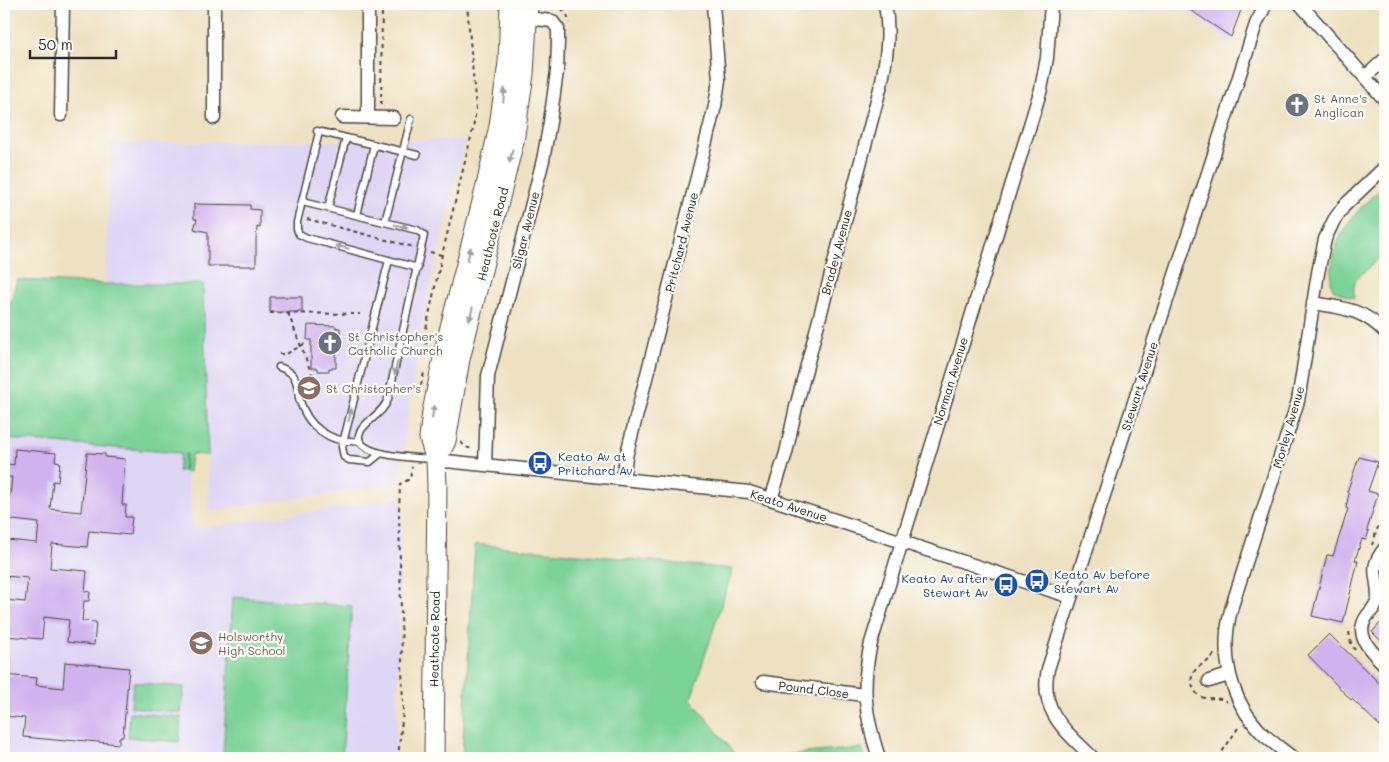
<svg xmlns="http://www.w3.org/2000/svg" width="1389" height="762" viewBox="0 0 1389 762" font-family="Mali,sans-serif">
<rect width="100%" height="100%" fill="#fdfcf7"/>
<filter id="ink" filterUnits="userSpaceOnUse"><feTurbulence type="fractalNoise" baseFrequency=".02" numOctaves="2"/><feDisplacementMap in="SourceGraphic" scale="10" xChannelSelector="R" yChannelSelector="G"/><feConvolveMatrix kernelMatrix="1 2 1 2 8 2 1 2 1" color-interpolation-filters="sRGB"/></filter>
<filter id="wash" filterUnits="userSpaceOnUse"><feTurbulence type="fractalNoise" baseFrequency=".0096" numOctaves="4" result="noise"/><feDisplacementMap in="SourceGraphic" scale="20" xChannelSelector="R" yChannelSelector="G"/><feGaussianBlur stdDeviation="1.12" result="paint"/><feColorMatrix in="noise" values="0 0 0 0 0 0 0 0 0 0 0 0 0 0 0 0 0 1.4 0 .05"/><feComposite in="paint" operator="in"/></filter>
<g filter="url(#wash)">
<rect width="100%" height="100%" fill="#eee1c1"/>
<path fill="#dfd5f5" d="M 1178,4 L 1243,4 L 1231,43 Z
M 465,140 L 422,322 L 398,484 L 209,511 L 203,284 L 105,284 L 111,143 Z
M 4,439 L 184,453 L 193,529 L 402,498 L 396,758 L 4,758 Z"/>
<path fill="#7ad297" stroke="#527e61" d="M 1385,185 L 1385,253 L 1354,281 L 1354,298 L 1346,296 L 1334,290 C 1329,283 1331,276 1332,267 C 1336,229 1358,209 1385,185 Z
M 17,280 L 105,284 L 203,284 L 208,455 L 191,454 L 189,472 L 184,472 L 186,453 L 185,454 L 183,471 L 178,471 L 180,453 L 4,439 L 4,325 Z
M 475,544 L 733,569 L 691,699 L 738,758 L 462,758 Z
M 233,597 L 352,606 L 342,758 L 304,758 L 223,752 Z
M 133,682 L 184,687 L 181,713 L 131,707 Z
M 130,712 L 181,717 L 179,742 L 128,737 Z
M 862,748 L 865,758 L 748,758 Z"/>
<g id="blocks">
<path fill="#d0b2ee" d="M 1181,4 L 1234,4 L 1241,10 L 1231,37 Z
M 194,204 L 250,205 L 250,209 L 260,210 L 260,228 L 257,227 L 256,240 L 256,266 L 208,266 L 208,232 L 194,229 L 197,219 L 194,219 Z
M 270,297 L 302,297 L 302,312 L 270,312 Z
M 308,325 L 336,326 L 336,328 L 340,328 L 340,340 L 336,340 L 336,368 L 329,368 L 329,371 L 318,371 L 318,368 L 311,368 L 311,340 L 307,340 Z
M 15,449 L 56,453 L 55,461 L 60,462 L 58,482 L 53,481 L 50,509 L 81,512 L 87,453 L 105,454 L 105,457 L 125,459 L 122,505 L 126,505 L 125,517 L 132,517 L 130,535 L 89,531 L 87,547 L 52,544 L 50,568 L 87,571 L 85,591 L 90,592 L 89,601 L 84,601 L 82,621 L 96,622 L 94,645 L 67,642 L 69,620 L 44,617 L 42,639 L 4,636 L 4,600 L 25,602 L 28,578 L 4,576 L 7,540 L 37,543 L 39,523 L 4,519 L 4,505 L 6,505 L 7,495 L 10,495 L 12,477 L 6,477 L 7,464 L 14,465 Z
M 1359,457 L 1378,462 L 1368,491 L 1378,494 L 1367,530 L 1369,531 L 1366,540 L 1362,539 L 1355,560 L 1358,561 L 1343,623 L 1312,616 L 1327,555 L 1333,556 L 1348,509 L 1346,508 L 1349,493 L 1347,492 Z
M 1385,618 L 1385,645 L 1372,632 Z
M 1329,634 L 1384,688 L 1382,690 L 1385,694 L 1385,731 L 1352,699 L 1351,700 L 1308,655 Z
M 65,662 L 129,668 L 123,737 L 119,737 L 119,744 L 66,739 L 66,741 L 23,737 L 25,718 L 4,716 L 4,675 L 37,678 L 36,685 L 63,688 Z"/>
</g>
</g>
<g filter="url(#ink)">
<use href="#blocks" fill-opacity="0" stroke="#484642" stroke-width="1"/>
<g fill="none" stroke-linecap="round" stroke-linejoin="round">
<defs>
<path id="service" d="M 317,131 L 417,155
M 319,132 L 297,222 L 297,229 L 299,234 L 307,238 L 418,268
M 302,202 L 417,230 L 424,235 L 388,399 C 383,414 367,419 360,432 C 349,457 420,458 433,459
M 328,208 L 346,138
M 357,215 L 374,145
M 385,222 L 411,119
M 279,367 C 285,369 289,371 293,375 C 298,382 298,390 299,398 C 307,427 330,444 360,441
M 381,453 L 370,462 L 349,460 L 344,457 L 342,447 L 389,260"/>
<path id="minor" d="M 368,4 L 368,117
M 1300,4 L 1385,100
M 1365,77 L 1385,59
M 61,115 L 63,4
M 342,117 L 394,118
M 214,118 L 214,4
M 1313,303 C 1343,308 1363,309 1385,332
M 436,460 L 749,492 L 1071,597
M 485,465 L 488,376 L 543,160 L 550,122 L 557,71 L 558,40 L 558,29 L 552,21 L 528,18
M 623,479 L 626,457 L 641,398 L 715,106 L 719,80 L 713,4
M 771,499 L 786,453 L 796,407 L 882,81 C 887,55 890,30 885,4
M 1385,548 C 1368,569 1378,574 1378,596 C 1378,604 1372,610 1367,616 C 1353,636 1372,652 1385,665
M 1209,681 L 1229,675
M 763,682 L 864,695
M 879,758 C 865,715 861,687 871,643 L 1041,89 L 1047,58 L 1051,4
M 1093,758 C 1066,731 1039,712 1048,669 L 1256,24 L 1266,4
M 1293,758 C 1283,750 1273,743 1263,734 C 1229,700 1219,652 1232,606 L 1298,401 L 1318,273 L 1325,239 L 1334,220 L 1344,206 L 1385,167"/>
<path id="primary" d="M 436,460 L 446,441 L 460,359 L 514,141 L 524,74 L 528,4
M 434,758 L 437,485 L 436,460 L 429,438 L 432,412 L 447,339 L 486,186 L 499,126 L 508,63 L 510,4"/>
</defs>
<use href="#service" stroke="#484642" stroke-width="9"/>
<use href="#minor" stroke="#484642" stroke-width="15"/>
<use href="#primary" stroke="#484642" stroke-width="21"/>
<path stroke="#484642" stroke-width="2" stroke-dasharray="4 4" stroke-linecap="butt" d="M 546,7 C 558,6 568,9 569,23
M 381,105 L 382,4
M 307,219 L 413,247
M 430,252 L 442,255
M 270,313 L 360,314
M 288,313 L 314,380
M 429,352 L 426,343 L 426,329 L 442,255 L 473,129 L 476,110 L 467,4
M 279,354 L 286,354 L 308,342
M 419,393 L 424,373
M 461,442 L 465,447 L 473,449
M 1372,545 L 1378,527 L 1385,523
M 1349,632 L 1351,643 L 1355,650
M 1214,654 C 1210,663 1199,663 1194,672 C 1191,676 1191,682 1193,687 C 1200,706 1216,693 1227,702
M 398,758 L 403,711 L 399,513 L 400,484 L 410,479 L 412,467
M 1218,758 L 1240,725"/>
<use href="#service" stroke="#fff" stroke-width="6"/>
<use href="#minor" stroke="#fff" stroke-width="12"/>
<use href="#primary" stroke="#fff" stroke-width="19"/>
</g>
<defs><path id="oneway-solid" d="M-6-.8H1V-3.2L6.5 0L1 3.2V.8H-6Z" transform="scale(1.25)"/></defs>
<g fill="#a0a0a0">
<use href="#oneway-solid" transform="translate(504 95) rotate(-83)"/>
<use href="#oneway-solid" transform="translate(511 156) rotate(102)"/>
<use href="#oneway-solid" transform="translate(401 226) rotate(12)"/>
<use href="#oneway-solid" transform="translate(342 247) rotate(-166)"/>
<use href="#oneway-solid" transform="translate(469 254) rotate(-76)"/>
<use href="#oneway-solid" transform="translate(471 314) rotate(104)"/>
<use href="#oneway-solid" transform="translate(396 368) rotate(103)"/>
<use href="#oneway-solid" transform="translate(433 412) rotate(-82)"/>
<use href="#oneway-solid" transform="translate(350 415) rotate(-76)"/>
</g>
</g>
<defs>
<symbol id="church-disc" viewBox="-11 -11 22 22"><circle r="9.5" fill="#6b7280" stroke="#fdfcf7"/><path d="M-1.2-6h2.4v3.5h3.3v2.4h-3.3V6h-2.4V-.1h-3.3v-2.4h3.3Z" fill="#fff"/></symbol>
<symbol id="school-disc" viewBox="-11 -11 22 22"><circle r="9.5" fill="#8d6e63" stroke="#fdfcf7"/><path d="M0-5L7-2L0 1L-7-2ZM-4 1L0 2.5L4 1V4Q0 6-4 4Z" fill="#fff"/></symbol>
<symbol id="bus-disc" viewBox="-11 -11 22 22"><circle r="9.5" fill="#1a4fb4" stroke="#fdfcf7"/><path d="M-5-6H5V4H4V6H2V4H-2V6H-4V4H-5ZM-3.5-4V0h7V-4ZM-3.5 1.2v1.5H-2V1.2ZM2 1.2v1.5H3.5V1.2Z" fill="#fff"/></symbol>
</defs>
<g fill-rule="evenodd">
<use href="#church-disc" x="1283" y="91" width="28" height="28"/>
<use href="#church-disc" x="316" y="329" width="28" height="28"/>
<use href="#school-disc" x="295" y="374" width="28" height="28"/>
<use href="#bus-disc" x="526" y="449" width="28" height="28"/>
<use href="#bus-disc" x="1023" y="567" width="28" height="28"/>
<use href="#bus-disc" x="992" y="571" width="28" height="28"/>
<use href="#school-disc" x="187" y="629" width="28" height="28"/>
</g>
<g text-anchor="middle" dominant-baseline="central" stroke-width="4.5" stroke-linejoin="round" paint-order="stroke">
<g font-size="12" fill="#5b616d" stroke="#fdfcf7" text-anchor="start">
<text x="1314" y="98">St Anne's<tspan x="1314" dy="14">Anglican</tspan></text>
<text x="348" y="336">St Christopher's<tspan x="348" dy="14">Catholic Church</tspan></text>
</g>
<g font-size="12" fill="#2b2b2b" stroke="#fdfcf7">
<text transform="translate(525 230) rotate(-76)">Sligar Avenue</text>
<text transform="translate(492 234) rotate(-76)">Heathcote Road</text>
<text transform="translate(681 242) rotate(-76)">Pritchard Avenue</text>
<text transform="translate(836 252) rotate(-75)">Bradey Avenue</text>
<text transform="translate(950 381) rotate(-73)">Norman Avenue</text>
<text transform="translate(1139 386) rotate(-72)">Stewart Avenue</text>
<text transform="translate(1288 427) rotate(-74)">Morley Avenue</text>
<text transform="translate(789 505) rotate(18)">Keato Avenue</text>
<text transform="translate(434 639) rotate(-89)">Heathcote Road</text>
<text transform="translate(814 689) rotate(7)">Pound Close</text>
</g>
<g font-size="12" fill="#785e54" stroke="#fdfcf7" text-anchor="start">
<text x="326" y="388">St Christopher's</text>
<text x="218" y="636">Holsworthy<tspan x="218" dy="14">High School</tspan></text>
</g>
<g font-size="12" fill="#164399" stroke="#fdfcf7" text-anchor="start">
<text x="558" y="456">Keato Av at<tspan x="558" dy="14">Pritchard Av</tspan></text>
<text x="1054" y="574">Keato Av before<tspan x="1054" dy="14">Stewart Av</tspan></text>
<text x="988" y="578" text-anchor="end">Keato Av after<tspan x="988" dy="14">Stewart Av</tspan></text>
</g>
</g>
<rect width="1389" height="762" fill="none" stroke="#fdfcf7" stroke-width="20"/>
<path d="M30 50v8h86v-8" fill="none" stroke="#2b2b2b" stroke-width="2.5"/>
<text x="38" y="50" font-size="15" fill="#2b2b2b" stroke="#fdfcf7" stroke-width="4" paint-order="stroke">50 m</text>
</svg>
